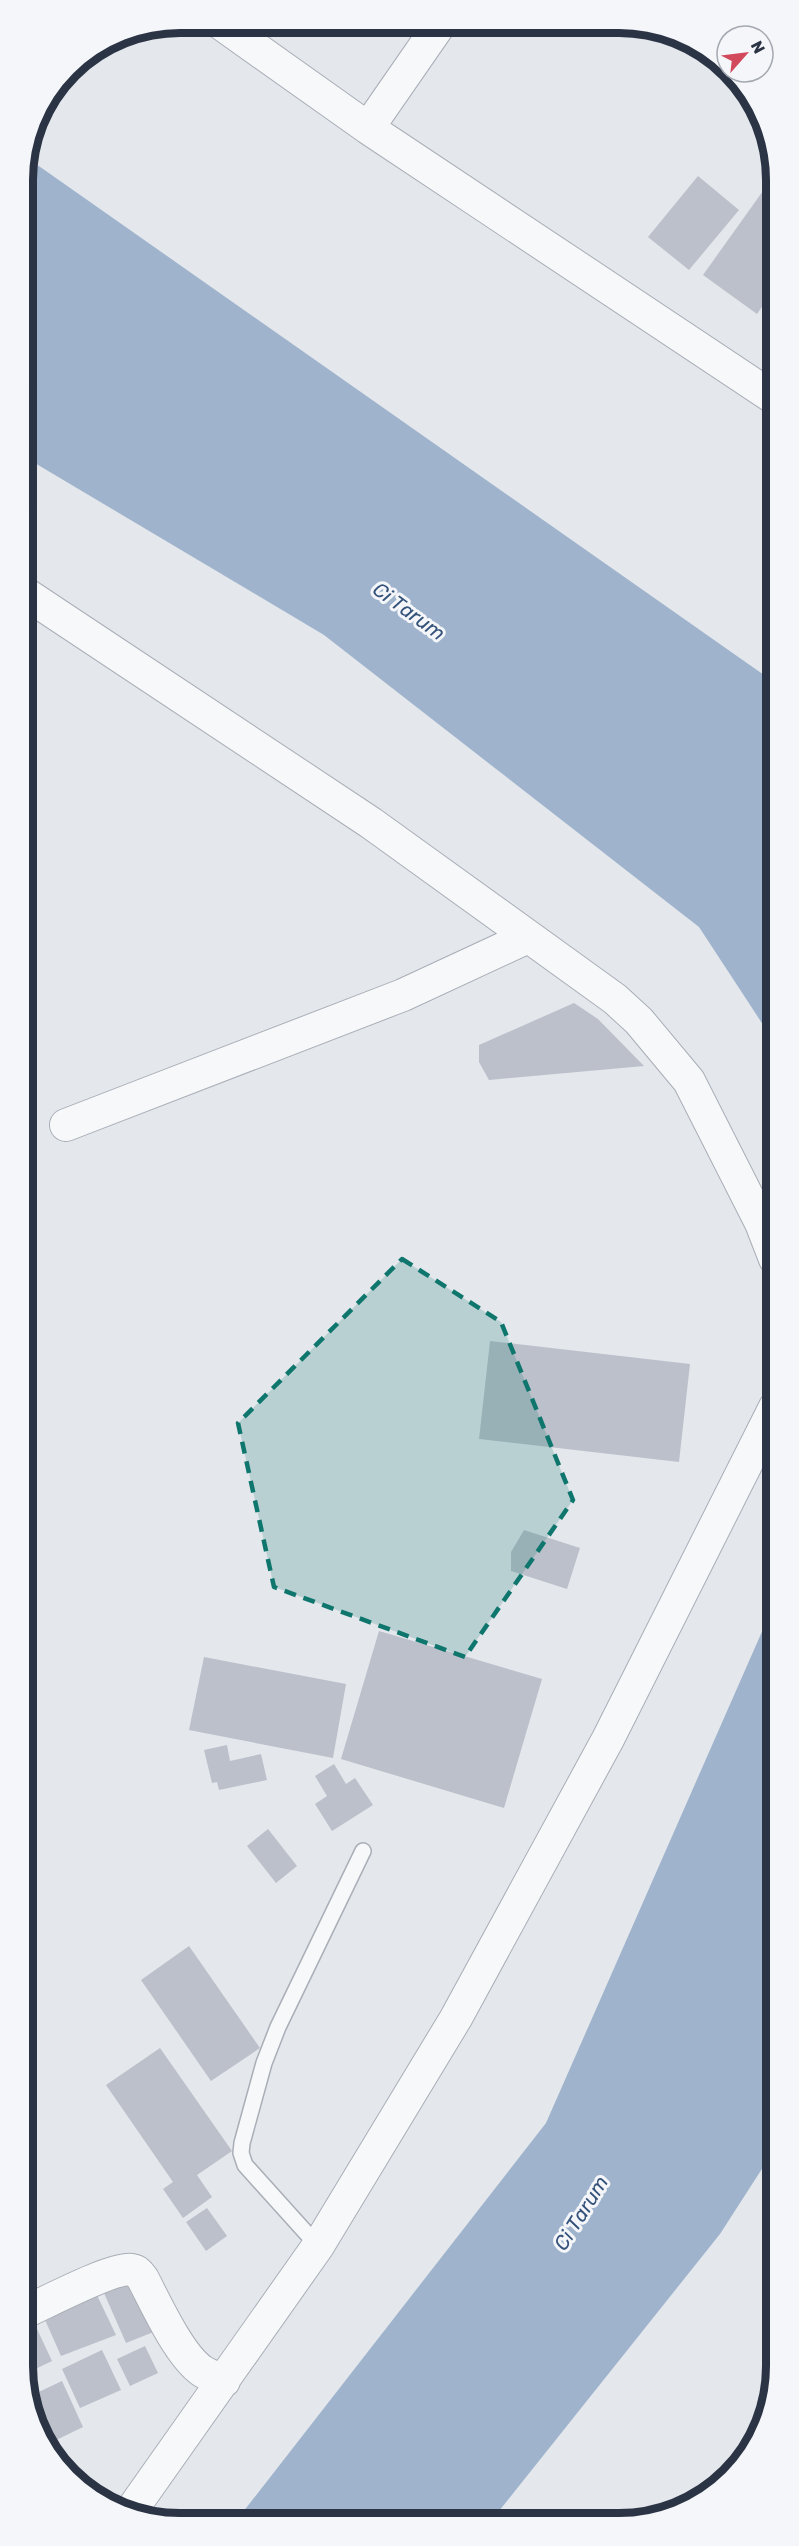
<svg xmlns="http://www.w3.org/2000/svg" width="799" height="2546" viewBox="0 0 799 2546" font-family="Rubik,sans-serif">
<rect width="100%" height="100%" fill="#e4e7ec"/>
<path fill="#9fb4cc" d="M 26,157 L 774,682 L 775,1043 L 699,927 L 324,635 L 23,456 L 23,170 Z
M 775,1602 L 776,2147 L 720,2234 L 491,2521 L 236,2521 L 546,2123 Z"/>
<path fill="#bbc0ca" d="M 698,176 L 739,210 L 689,270 L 648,237 Z
M 765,188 L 774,194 L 774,290 L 757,314 L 703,275 Z
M 774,473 L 774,496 L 763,488 Z
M 574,1003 L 598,1019 L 644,1066 L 489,1080 L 479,1062 L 479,1045 Z
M 490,1341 L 690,1364 L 679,1462 L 479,1439 Z
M 524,1530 L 580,1548 L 567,1589 L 511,1571 L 511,1552 Z
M 379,1631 L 542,1679 L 504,1808 L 341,1759 Z
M 204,1657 L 346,1684 L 333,1758 L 189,1730 Z
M 227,1745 L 230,1761 L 261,1754 L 267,1780 L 219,1790 L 217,1782 L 212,1783 L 204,1750 Z
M 334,1764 L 346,1784 L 355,1778 L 373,1805 L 332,1831 L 315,1804 L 327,1796 L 315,1776 Z
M 268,1829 L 297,1866 L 276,1883 L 247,1846 Z
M 189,1946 L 260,2048 L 211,2081 L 141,1980 Z
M 160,2048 L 232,2151 L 197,2175 L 212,2197 L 183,2218 L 163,2189 L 173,2182 L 106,2085 Z
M 207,2208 L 227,2236 L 206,2251 L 186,2222 Z
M 135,2280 L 156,2331 L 126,2343 L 104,2293 Z
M 94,2289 L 116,2335 L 61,2356 L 42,2313 Z
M 30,2314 L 52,2361 L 25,2374 L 25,2316 Z
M 145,2346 L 158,2373 L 130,2386 L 117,2359 Z
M 102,2350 L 121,2390 L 80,2408 L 62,2369 Z
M 62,2381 L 83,2427 L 50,2443 L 26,2398 Z"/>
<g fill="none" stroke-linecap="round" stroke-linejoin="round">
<defs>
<path id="lane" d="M 318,2246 L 245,2165 L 241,2153 L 242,2143 L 264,2063 L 278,2027 L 363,1851"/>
<path id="street" d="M 220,23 L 368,128 L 774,398
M 368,128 L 440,24
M 23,592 L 371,823 L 615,999 L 639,1021 L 689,1081 L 761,1223 L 775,1259
M 66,1125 L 403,995 L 528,937
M 25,2312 C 45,2303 115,2266 132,2270 C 138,2271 140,2275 143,2279 C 156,2304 179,2355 202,2371 C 208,2375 217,2378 224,2381
M 131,2511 L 318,2246 L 456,2018 L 608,1739 L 775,1407"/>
</defs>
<use href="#lane" stroke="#a9aeb7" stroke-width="18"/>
<use href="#street" stroke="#a9aeb7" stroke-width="34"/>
<use href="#lane" stroke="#f7f8fa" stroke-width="15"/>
<use href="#street" stroke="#f7f8fa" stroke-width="32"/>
</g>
<path fill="#0f766e" fill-opacity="0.2" stroke="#0f766e" stroke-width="4.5" stroke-dasharray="12 8" stroke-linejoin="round" d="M 402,1259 L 501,1322 L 573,1500 L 465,1657 L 274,1587 L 238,1423 Z"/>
<g text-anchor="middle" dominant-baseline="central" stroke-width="6" stroke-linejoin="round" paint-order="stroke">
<g font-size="20" font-style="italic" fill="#34527a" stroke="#f4f6f9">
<text transform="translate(409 611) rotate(36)">Ci Tarum</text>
<text transform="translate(581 2213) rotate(-58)">Ci Tarum</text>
</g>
</g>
<path d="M0 0H799V2546H0ZM180 33H619A147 147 0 0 1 766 180V2366A147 147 0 0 1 619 2513H180A147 147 0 0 1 33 2366V180A147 147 0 0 1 180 33Z" fill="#f4f6f9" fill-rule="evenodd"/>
<path fill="none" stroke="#2b3445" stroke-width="8" d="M180 33H619A147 147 0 0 1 766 180V2366A147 147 0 0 1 619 2513H180A147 147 0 0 1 33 2366V180A147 147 0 0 1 180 33Z"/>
<g transform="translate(745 54) rotate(62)"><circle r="28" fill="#f4f6f9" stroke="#a4a8b1" stroke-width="1.5"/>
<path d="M0-4.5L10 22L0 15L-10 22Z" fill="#d1495b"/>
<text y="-9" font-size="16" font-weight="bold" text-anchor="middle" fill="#2b3445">N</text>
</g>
</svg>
